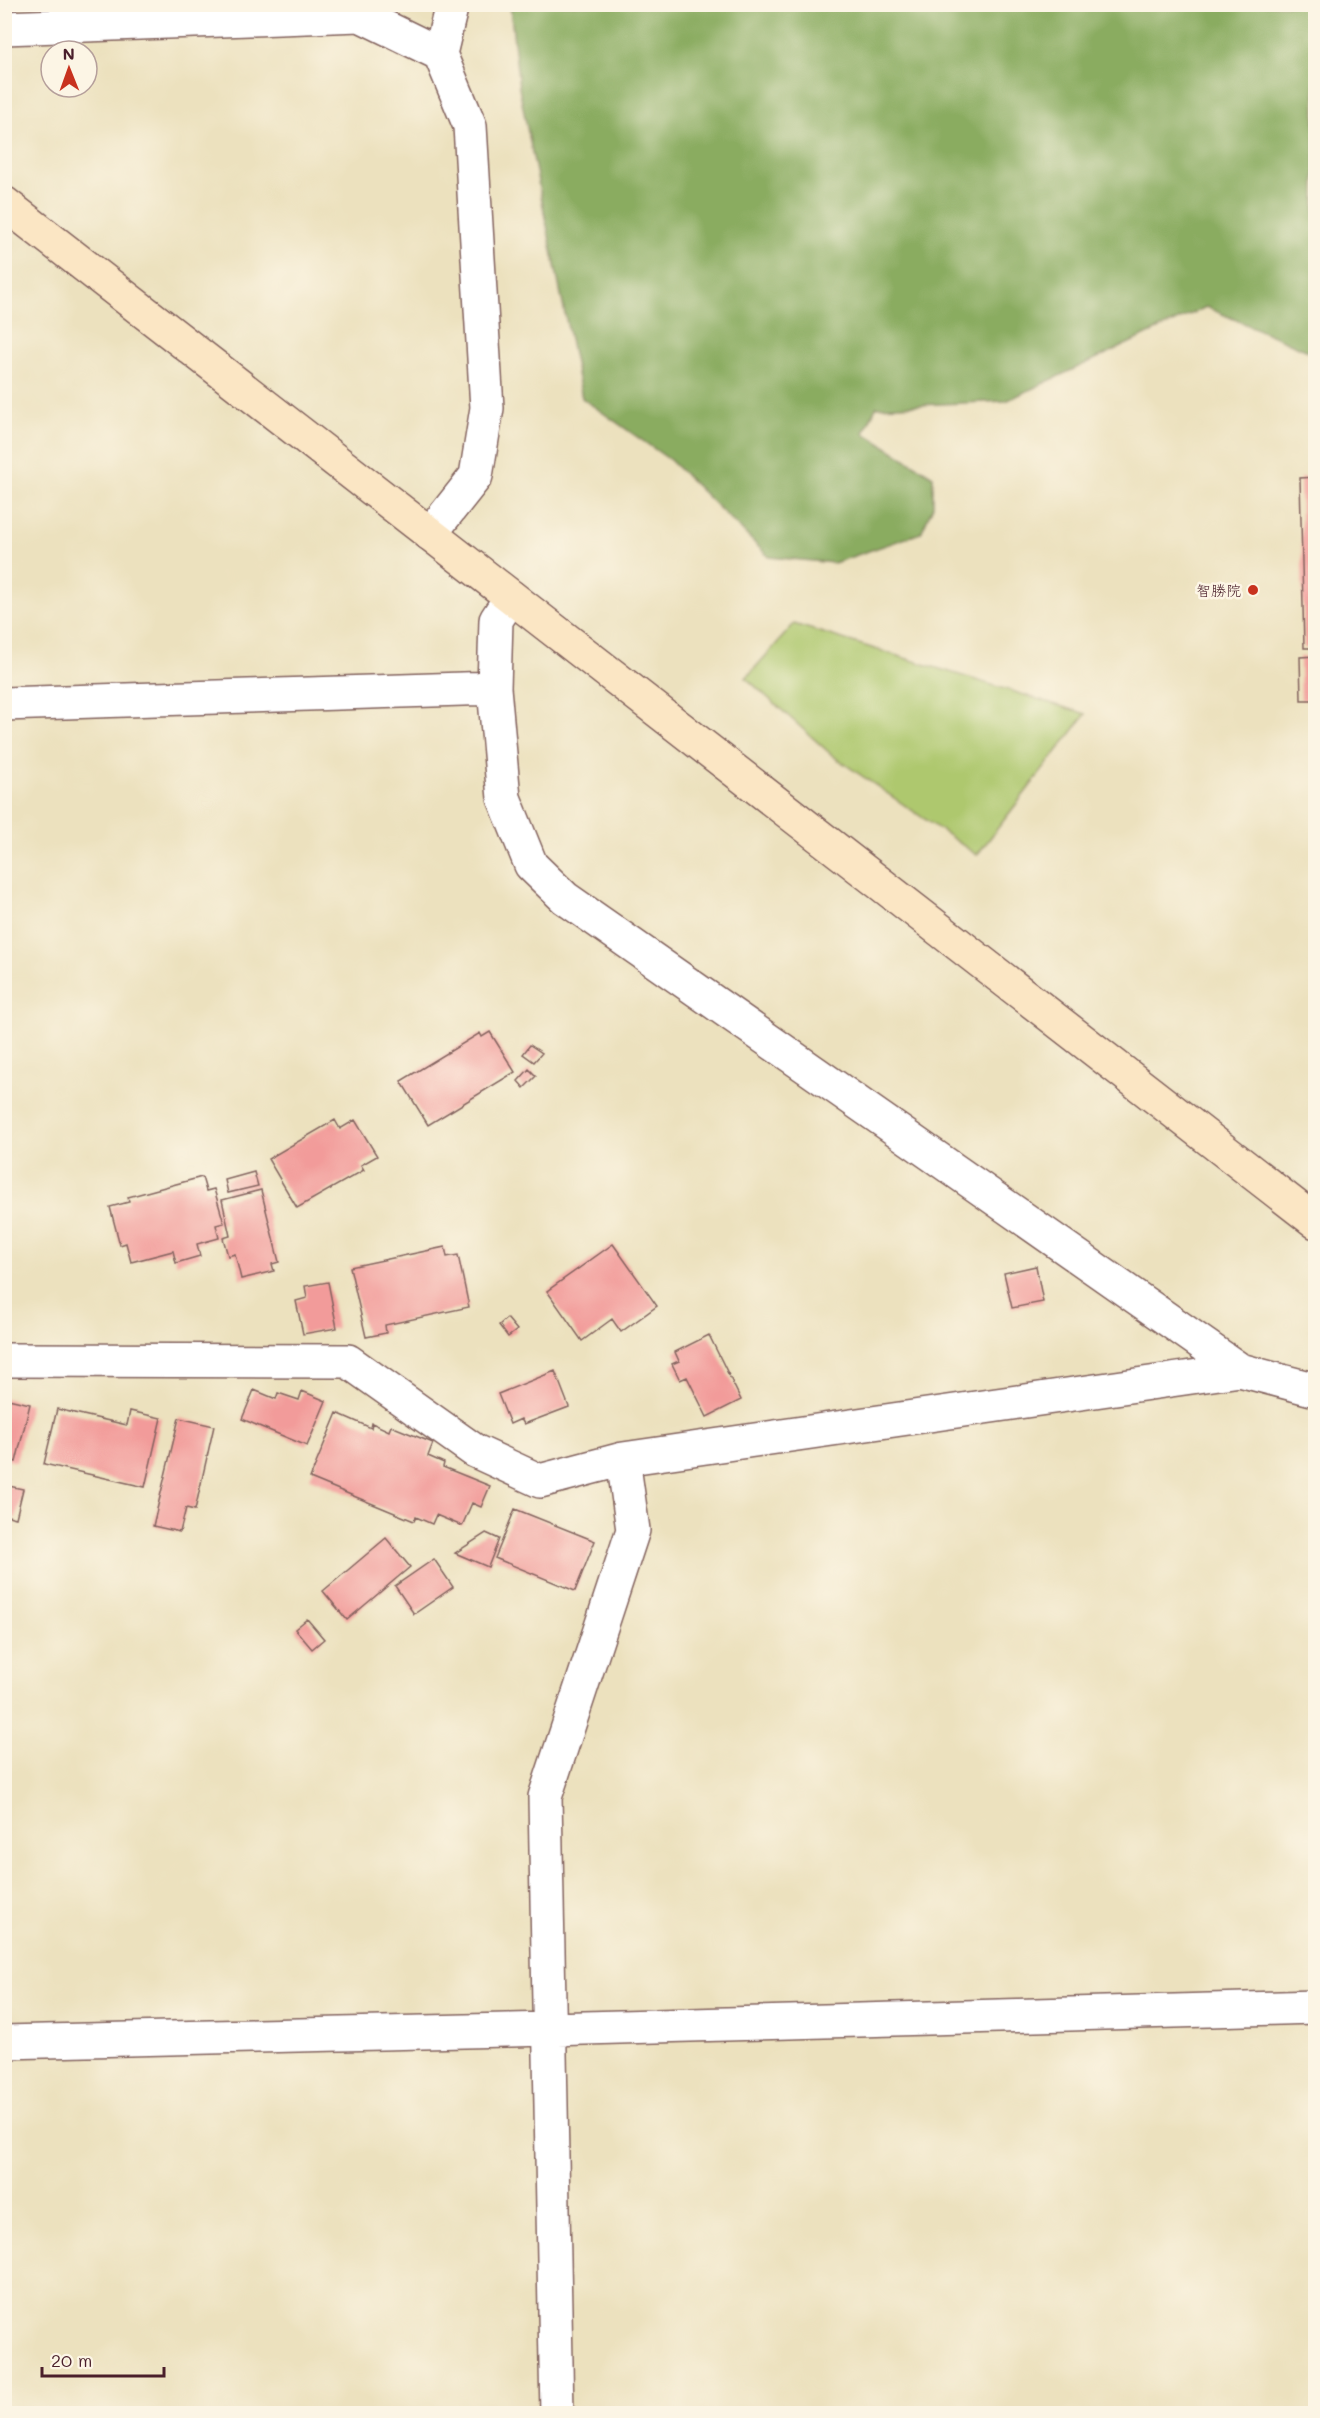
<svg xmlns="http://www.w3.org/2000/svg" width="1320" height="2418" viewBox="0 0 1320 2418" font-family="Mali,'Klee One',sans-serif">
<rect width="100%" height="100%" fill="#fcf5e5"/>
<filter id="ink" filterUnits="userSpaceOnUse"><feTurbulence type="fractalNoise" baseFrequency=".0167" numOctaves="2"/><feDisplacementMap in="SourceGraphic" scale="12" xChannelSelector="R" yChannelSelector="G"/><feConvolveMatrix kernelMatrix="1 2 1 2 8 2 1 2 1" color-interpolation-filters="sRGB"/></filter>
<filter id="wash" filterUnits="userSpaceOnUse"><feTurbulence type="fractalNoise" baseFrequency=".008" numOctaves="4" result="noise"/><feDisplacementMap in="SourceGraphic" scale="24" xChannelSelector="R" yChannelSelector="G"/><feGaussianBlur stdDeviation="1.35" result="paint"/><feColorMatrix in="noise" values="0 0 0 0 0 0 0 0 0 0 0 0 0 0 0 0 0 1.4 0 .05"/><feComposite in="paint" operator="in"/></filter>
<g filter="url(#wash)">
<rect width="100%" height="100%" fill="#ece1be"/>
<path fill="#aec86e" stroke="#7c744c" stroke-width="1.5" d="M 794,624 L 1086,714 L 977,855 L 833,756 L 746,678 Z"/>
<path fill="#8aac61" stroke="#6a6646" stroke-width="1.5" d="M 510,5 L 1315,5 L 1315,354 L 1206,307 L 1006,401 L 876,407 L 864,433 L 933,476 L 933,506 L 921,533 L 834,563 L 769,557 L 670,460 L 582,398 L 519,88 Z"/>
<g id="blocks">
<path fill="#f29b9a" d="M 1316,477 L 1316,648 L 1304,648 L 1300,478 Z
M 1316,656 L 1316,700 L 1301,700 L 1300,657 Z
M 490,1032 L 515,1072 L 428,1125 L 401,1081 L 480,1033 L 482,1037 Z
M 530,1045 L 542,1053 L 534,1062 L 523,1054 Z
M 529,1069 L 536,1076 L 524,1088 L 518,1081 Z
M 335,1120 L 340,1129 L 355,1120 L 377,1156 L 361,1165 L 364,1170 L 297,1208 L 268,1159 Z
M 254,1172 L 258,1186 L 228,1193 L 225,1180 Z
M 202,1177 L 206,1191 L 214,1189 L 224,1223 L 216,1225 L 219,1238 L 197,1244 L 200,1256 L 176,1263 L 173,1251 L 131,1262 L 126,1243 L 120,1245 L 110,1207 L 129,1202 L 128,1197 Z
M 261,1190 L 279,1262 L 272,1264 L 274,1271 L 241,1279 L 235,1254 L 228,1256 L 223,1238 L 230,1236 L 222,1200 Z
M 613,1244 L 657,1306 L 621,1332 L 612,1319 L 582,1341 L 547,1291 Z
M 445,1247 L 447,1257 L 458,1255 L 469,1307 L 385,1325 L 386,1333 L 366,1337 L 350,1267 Z
M 1036,1266 L 1043,1302 L 1012,1308 L 1004,1273 Z
M 328,1282 L 337,1328 L 303,1334 L 296,1301 L 307,1298 L 305,1286 Z
M 507,1318 L 517,1330 L 508,1337 L 499,1325 Z
M 709,1335 L 741,1400 L 707,1417 L 687,1377 L 680,1380 L 672,1364 L 679,1361 L 675,1352 Z
M 555,1371 L 569,1407 L 524,1424 L 521,1419 L 510,1424 L 498,1394 Z
M 254,1390 L 276,1399 L 278,1393 L 299,1400 L 302,1391 L 326,1401 L 307,1446 L 242,1419 Z
M 4,1398 L 30,1404 L 16,1462 L 4,1459 Z
M 57,1409 L 127,1425 L 130,1411 L 161,1418 L 145,1487 L 44,1464 Z
M 337,1413 L 371,1428 L 372,1423 L 389,1431 L 391,1426 L 433,1443 L 428,1456 L 444,1463 L 443,1467 L 490,1486 L 481,1507 L 472,1503 L 462,1526 L 436,1515 L 432,1524 L 416,1517 L 414,1521 L 310,1478 Z
M 179,1418 L 214,1426 L 195,1510 L 186,1508 L 180,1532 L 153,1526 Z
M 4,1485 L 23,1489 L 16,1518 L 4,1515 Z
M 515,1509 L 595,1541 L 575,1591 L 495,1558 Z
M 486,1533 L 499,1539 L 488,1567 L 455,1553 Z
M 386,1538 L 410,1567 L 347,1620 L 323,1591 Z
M 434,1559 L 453,1587 L 414,1614 L 395,1586 Z
M 307,1619 L 324,1639 L 312,1649 L 295,1629 Z"/>
</g>
</g>
<g filter="url(#ink)">
<use href="#blocks" fill-opacity="0" stroke="#83635e" stroke-width="1.5"/>
<g fill="none" stroke-linecap="round" stroke-linejoin="round">
<defs>
<path id="street" d="M 4,28 L 360,15 L 440,54 L 470,126 L 487,408 L 476,476 L 430,534
M 440,54 L 452,4
M 511,597 L 496,620 L 494,688 L 504,798 L 531,865 L 565,898 L 1240,1370 L 1316,1390
M 4,704 L 494,688
M 4,1360 L 348,1361 L 475,1451 L 540,1481 L 623,1459 L 1240,1370
M 4,2042 L 549,2029 L 1316,2007
M 557,2414 L 545,1797 L 633,1530 L 623,1459"/>
<path id="secondary" d="M 4,203 L 1316,1222"/>
</defs>
<use href="#street" stroke="#83635e" stroke-width="36"/>
<use href="#secondary" stroke="#83635e" stroke-width="36"/>
<use href="#street" stroke="#fff" stroke-width="33"/>
<use href="#secondary" stroke="#fbe6c4" stroke-width="33"/>
</g>
</g>
<circle fill="#c8321e" stroke="#fcf5e5" stroke-width="2" cx="1253" cy="590" r="6"/>
<g text-anchor="middle" dominant-baseline="central" stroke-width="5" stroke-linejoin="round" paint-order="stroke">
<g font-size="15" fill="#4a1f2b" stroke="#fcf5e5" text-anchor="end">
<text x="1241" y="590">智勝院</text>
</g>
</g>
<rect width="1320" height="2418" fill="none" stroke="#fcf5e5" stroke-width="24"/>
<g transform="translate(69 69) rotate(359)"><circle r="28" fill="#fcf5e5" stroke="#b59f9b" stroke-width="1.5"/>
<path d="M0-4.5L10 22L0 15L-10 22Z" fill="#c8321e"/>
<text y="-9" font-size="16" font-weight="bold" text-anchor="middle" fill="#4a1f2b">N</text>
</g>
<path d="M42 2367v9h122v-9" fill="none" stroke="#4a1f2b" stroke-width="3"/>
<text x="51" y="2367" font-size="18" fill="#4a1f2b" stroke="#fcf5e5" stroke-width="4.5" paint-order="stroke">20 m</text>
</svg>
